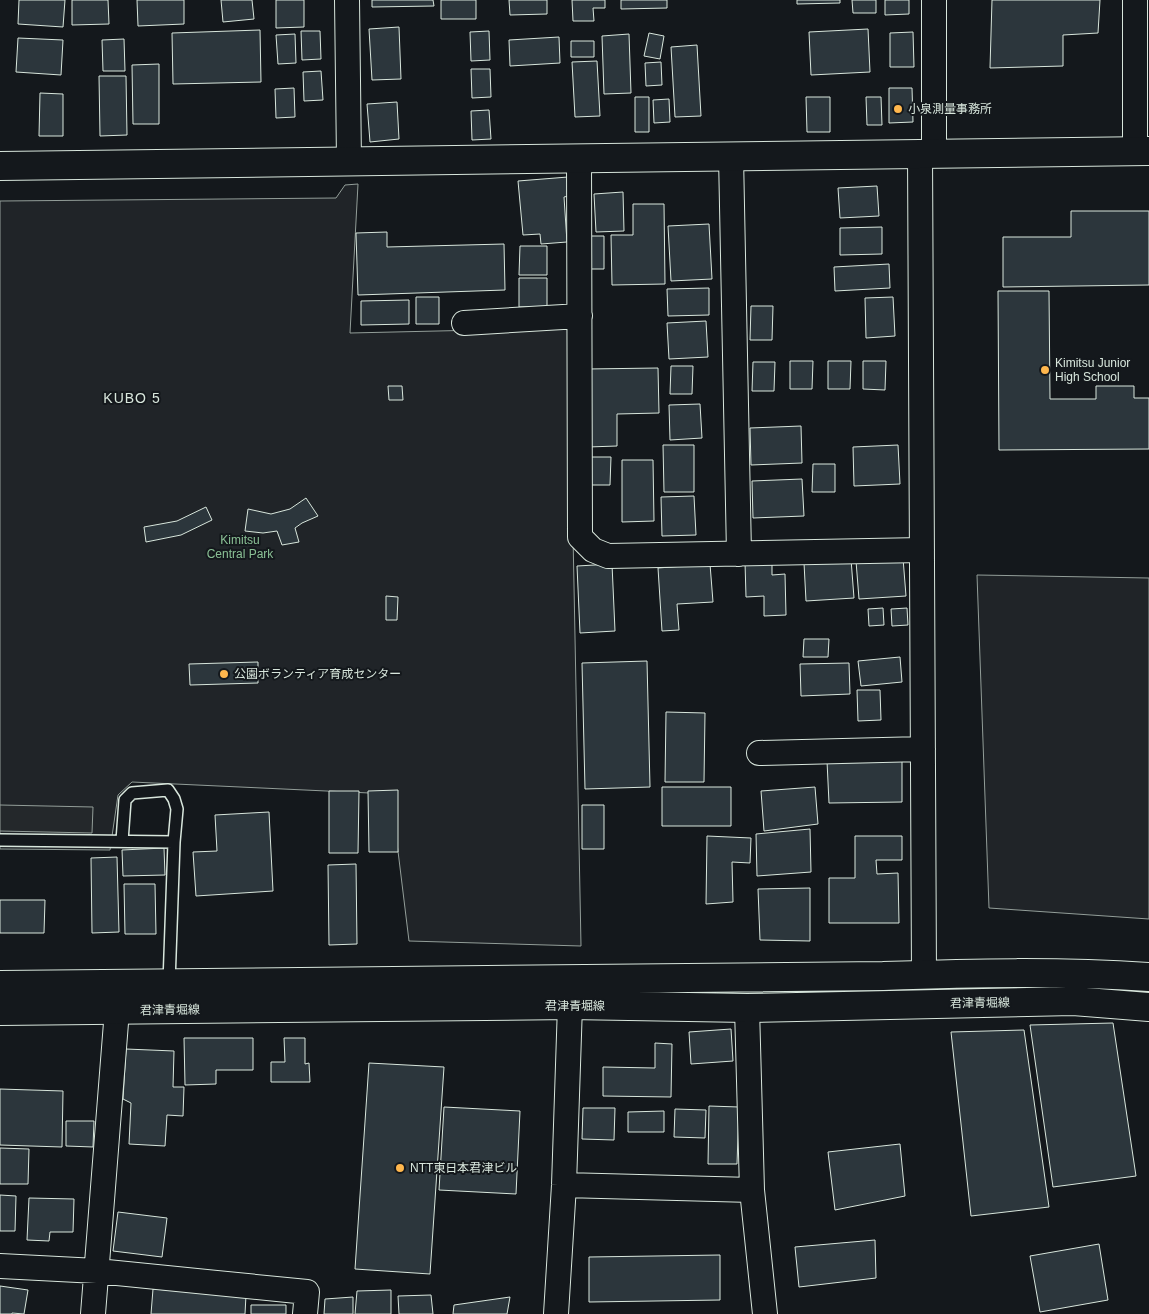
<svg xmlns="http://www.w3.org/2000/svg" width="1149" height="1314" viewBox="0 0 1149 1314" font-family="Helvetica,'Noto Sans JP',sans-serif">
<rect width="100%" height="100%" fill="#14181c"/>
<path fill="#202428" stroke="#939e99" d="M 358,184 L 350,333 L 569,328 L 581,946 L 409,941 L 391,794 L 132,782 L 118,795 L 110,850 L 0,849 L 0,201 L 336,198 L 345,185 Z
M 977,575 L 1149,578 L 1149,919 L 989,908 Z"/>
<path fill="#24282b" stroke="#939e99" d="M 0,805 L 93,807 L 92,833 L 0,831 Z"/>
<path fill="#2c363c" stroke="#d8e6dc" d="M 19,0 L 65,0 L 63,27 L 18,24 Z
M 72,0 L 108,0 L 109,24 L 72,25 Z
M 137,0 L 184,0 L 184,24 L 138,26 Z
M 221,0 L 252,0 L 254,19 L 223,22 Z
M 276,0 L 304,0 L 304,27 L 276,28 Z
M 372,0 L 433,0 L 434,6 L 372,7 Z
M 441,0 L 476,0 L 476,19 L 441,19 Z
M 509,0 L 547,0 L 547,14 L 510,15 Z
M 572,0 L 605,0 L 605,8 L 593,8 L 594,21 L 573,21 Z
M 621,0 L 667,0 L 667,8 L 621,9 Z
M 797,0 L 840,0 L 840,3 L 797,4 Z
M 852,0 L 876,0 L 876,13 L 853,13 Z
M 885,0 L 909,0 L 909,14 L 885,15 Z
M 992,0 L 1100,0 L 1098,33 L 1063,35 L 1063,66 L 990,68 Z
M 399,27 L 401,79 L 372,80 L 369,29 Z
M 868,29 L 870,72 L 811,75 L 809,32 Z
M 260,30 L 261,82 L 173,84 L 172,33 Z
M 301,31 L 320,31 L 321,59 L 302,60 Z
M 489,31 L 490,60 L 471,61 L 470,32 Z
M 913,32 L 914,67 L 890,67 L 890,33 Z
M 649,33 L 664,36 L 660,59 L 644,56 Z
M 295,34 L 296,63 L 278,64 L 276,35 Z
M 629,34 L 631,93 L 604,94 L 602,36 Z
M 559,37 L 560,63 L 510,66 L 509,40 Z
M 18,38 L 63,40 L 61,75 L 16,72 Z
M 124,39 L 125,71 L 103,71 L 102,40 Z
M 571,41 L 594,41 L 594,57 L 571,57 Z
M 697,45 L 701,116 L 675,117 L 671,47 Z
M 597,61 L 600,116 L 575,117 L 572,62 Z
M 661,62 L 662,85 L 646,86 L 645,63 Z
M 159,64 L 159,124 L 133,124 L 132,65 Z
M 471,69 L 490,69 L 491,97 L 472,98 Z
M 321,71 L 323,100 L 304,101 L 303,72 Z
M 99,76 L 126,76 L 127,135 L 100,136 Z
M 294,88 L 295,117 L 276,118 L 275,89 Z
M 889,88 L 912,88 L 913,122 L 889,123 Z
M 40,93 L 63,94 L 63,136 L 39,136 Z
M 635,97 L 649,97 L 649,132 L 635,132 Z
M 806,97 L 830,97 L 830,132 L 807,132 Z
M 866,97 L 881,97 L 882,125 L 867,125 Z
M 669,99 L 670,122 L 654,123 L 653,100 Z
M 397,102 L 399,139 L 370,142 L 367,104 Z
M 489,110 L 491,139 L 472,140 L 471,111 Z
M 568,177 L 569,196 L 564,197 L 567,242 L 541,244 L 540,234 L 523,235 L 518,181 Z
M 877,186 L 879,216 L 840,218 L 838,188 Z
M 623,192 L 624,231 L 596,232 L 594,194 Z
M 633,204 L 664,204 L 665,284 L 612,285 L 611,235 L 633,235 Z
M 1071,211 L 1149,211 L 1149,285 L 1003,287 L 1003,237 L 1071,237 Z
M 709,224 L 712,279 L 671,281 L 668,226 Z
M 882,227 L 882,254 L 840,255 L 840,228 Z
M 387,232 L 387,247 L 504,244 L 505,290 L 358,295 L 356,233 Z
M 591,236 L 604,236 L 604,269 L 591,269 Z
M 520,246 L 547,246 L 547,275 L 519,275 Z
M 889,264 L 890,288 L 835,291 L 834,267 Z
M 519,278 L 547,278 L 547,307 L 519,307 Z
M 709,288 L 709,315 L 668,316 L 667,289 Z
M 998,291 L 1049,291 L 1050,399 L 1096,399 L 1096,386 L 1134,386 L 1134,398 L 1149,398 L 1149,449 L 999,450 Z
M 416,297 L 439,297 L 439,324 L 416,324 Z
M 893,297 L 895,336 L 866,338 L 865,298 Z
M 409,300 L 409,324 L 361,325 L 361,301 Z
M 751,306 L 773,306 L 772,340 L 750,340 Z
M 706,321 L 708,357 L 669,359 L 667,323 Z
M 790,361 L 813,361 L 812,389 L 790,389 Z
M 828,361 L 851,361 L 850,389 L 828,389 Z
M 863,361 L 886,361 L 885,390 L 863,389 Z
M 753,362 L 775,362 L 774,391 L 752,391 Z
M 671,366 L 693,366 L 692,394 L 670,394 Z
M 658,368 L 659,413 L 617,414 L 617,446 L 588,447 L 587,369 Z
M 388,386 L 402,386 L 403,400 L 389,400 Z
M 700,404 L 702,438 L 670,440 L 669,405 Z
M 801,426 L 802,463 L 751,465 L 750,428 Z
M 663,445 L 694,445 L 694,492 L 664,492 Z
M 898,445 L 900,484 L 854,486 L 853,447 Z
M 589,457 L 611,457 L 610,485 L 588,485 Z
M 622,460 L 653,460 L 654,521 L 622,522 Z
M 813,464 L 835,464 L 835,492 L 812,492 Z
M 802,479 L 804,516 L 753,518 L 752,481 Z
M 694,496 L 696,535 L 662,536 L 661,497 Z
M 306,498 L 318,516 L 302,523 L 295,528 L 299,542 L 282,545 L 277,531 L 263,533 L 245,531 L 248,509 L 271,514 L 290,509 Z
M 206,507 L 212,520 L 181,535 L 146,542 L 144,527 L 177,521 Z
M 903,558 L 906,596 L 859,599 L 856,561 Z
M 851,559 L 854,598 L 806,601 L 804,563 Z
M 772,561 L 772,575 L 785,574 L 786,615 L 764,616 L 764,596 L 746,597 L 745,562 Z
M 612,564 L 615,631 L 580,633 L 577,566 Z
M 710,564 L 713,602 L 677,604 L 679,630 L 662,631 L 658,568 Z
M 386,596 L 398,597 L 397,620 L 386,620 Z
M 883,608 L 884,625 L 869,626 L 868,609 Z
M 907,608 L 908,625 L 892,626 L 891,609 Z
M 804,639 L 829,639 L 828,657 L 803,657 Z
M 900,657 L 902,682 L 861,686 L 858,661 Z
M 647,661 L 650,787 L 585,789 L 582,663 Z
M 258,662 L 258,683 L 190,685 L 189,664 Z
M 849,663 L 850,694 L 801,696 L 800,664 Z
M 857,690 L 880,690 L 881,720 L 858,721 Z
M 666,712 L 705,713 L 704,782 L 665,782 Z
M 902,760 L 902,802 L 829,803 L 827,761 Z
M 662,787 L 731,787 L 731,826 L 662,826 Z
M 815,787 L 818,824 L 764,831 L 761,791 Z
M 398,790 L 398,852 L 369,852 L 368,791 Z
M 329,791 L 359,791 L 358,853 L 329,853 Z
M 582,805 L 604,805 L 604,849 L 582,849 Z
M 269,812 L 273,891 L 196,896 L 193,852 L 217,851 L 215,815 Z
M 810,829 L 811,872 L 757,876 L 756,834 Z
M 707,836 L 751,838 L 750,863 L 732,862 L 733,902 L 706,904 Z
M 855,836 L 902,836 L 902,860 L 876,860 L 877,874 L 898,873 L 899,923 L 829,923 L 829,878 L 855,878 Z
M 164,848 L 165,875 L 123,876 L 122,850 Z
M 117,857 L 119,932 L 92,933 L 91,858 Z
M 356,864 L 357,944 L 329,945 L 328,865 Z
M 124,884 L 155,884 L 156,934 L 125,934 Z
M 810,888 L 810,941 L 760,940 L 758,889 Z
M 0,900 L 45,900 L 44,933 L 0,933 Z
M 1113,1023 L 1136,1176 L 1053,1187 L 1030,1025 Z
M 731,1029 L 733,1061 L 691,1064 L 689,1032 Z
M 1024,1030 L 1049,1207 L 971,1216 L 951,1032 Z
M 184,1038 L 253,1038 L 253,1070 L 216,1070 L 216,1084 L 185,1085 Z
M 284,1038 L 305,1038 L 305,1064 L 309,1063 L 310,1082 L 271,1082 L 271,1062 L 285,1062 Z
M 655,1043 L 672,1044 L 671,1097 L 603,1096 L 603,1067 L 655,1068 Z
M 126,1049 L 174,1051 L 173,1087 L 184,1087 L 183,1116 L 167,1115 L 165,1146 L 129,1144 L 131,1103 L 123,1099 Z
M 369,1063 L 444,1067 L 430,1274 L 355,1269 Z
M 0,1089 L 63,1091 L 62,1147 L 0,1145 Z
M 709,1106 L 739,1107 L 737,1164 L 708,1164 Z
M 444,1107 L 520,1111 L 516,1194 L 439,1190 Z
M 583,1108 L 615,1108 L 614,1140 L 582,1139 Z
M 675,1109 L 706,1110 L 705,1138 L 674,1137 Z
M 664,1111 L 664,1132 L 628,1132 L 628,1112 Z
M 66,1121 L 94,1121 L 93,1147 L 66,1146 Z
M 900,1144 L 905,1196 L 835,1210 L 828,1152 Z
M 0,1148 L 29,1149 L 28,1184 L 0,1184 Z
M 0,1195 L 16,1196 L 15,1231 L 0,1231 Z
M 29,1198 L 74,1199 L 73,1232 L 50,1232 L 49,1241 L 27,1240 Z
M 118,1212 L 167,1218 L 162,1257 L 113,1251 Z
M 875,1240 L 876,1278 L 799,1287 L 795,1247 Z
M 1099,1244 L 1108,1300 L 1040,1312 L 1030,1256 Z
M 720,1255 L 720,1300 L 589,1302 L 589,1257 Z
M 0,1286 L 28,1290 L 24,1314 L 12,1313 L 12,1314 L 0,1314 Z
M 153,1289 L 246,1295 L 245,1314 L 151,1314 Z
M 391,1290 L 391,1314 L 355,1314 L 357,1291 Z
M 431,1295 L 433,1314 L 399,1314 L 398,1296 Z
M 353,1297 L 353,1314 L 324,1314 L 325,1299 Z
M 510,1297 L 507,1314 L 453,1314 L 454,1305 Z
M 251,1305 L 286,1305 L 286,1314 L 251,1314 Z"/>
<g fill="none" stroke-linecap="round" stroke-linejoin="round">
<defs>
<path id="lane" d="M 0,840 L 174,842
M 122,841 L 125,800 L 132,793 L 168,790 L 174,799 L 177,809 L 174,842 L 169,983"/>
<path id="street" d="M 347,0 L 349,161
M 934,0 L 934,154
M 1135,0 L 1135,152
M 920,154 L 924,975
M 731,156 L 739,554
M 579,158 L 580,537 L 593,550 L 608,556 L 922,550
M 464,323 L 580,316
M 759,753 L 923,749
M 747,1008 L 752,1190 L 765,1314
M 564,1185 L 752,1190
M 0,1266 L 97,1271 L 307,1292 L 305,1314
M 93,1314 L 117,1010
M 556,1314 L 564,1185 L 570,1005"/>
<path id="secondary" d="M 0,166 L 1149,151
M 0,985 L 883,976 C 972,973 1060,971 1149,977
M 0,1011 L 570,1005 L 747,1008 L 1073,1001 L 1149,1007"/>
</defs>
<use href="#lane" stroke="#d8e6dc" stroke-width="14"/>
<use href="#street" stroke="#d8e6dc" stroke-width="26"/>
<use href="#secondary" stroke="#d8e6dc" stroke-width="30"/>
<use href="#lane" stroke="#14181c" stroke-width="11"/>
<use href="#street" stroke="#14181c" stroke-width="24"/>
<use href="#secondary" stroke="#14181c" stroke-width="28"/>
</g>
<g fill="#ffb74d" stroke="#14181c" stroke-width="2">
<circle cx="898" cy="109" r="5"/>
<circle cx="1045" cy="370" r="5"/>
<circle cx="224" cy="674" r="5"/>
<circle cx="400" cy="1168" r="5"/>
</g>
<g text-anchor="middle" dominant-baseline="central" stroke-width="4" stroke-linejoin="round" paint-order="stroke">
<g font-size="12" fill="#d8e6dc" stroke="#14181c" text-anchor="start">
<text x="908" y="109">小泉測量事務所</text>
<text x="1055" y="363">Kimitsu Junior<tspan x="1055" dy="14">High School</tspan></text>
<text x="234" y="674">公園ボランティア育成センター</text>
<text x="410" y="1168">NTT東日本君津ビル</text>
</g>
<g font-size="12" fill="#8ac095" stroke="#14181c">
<text x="240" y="540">Kimitsu<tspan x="240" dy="14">Central Park</tspan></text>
</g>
<g font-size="12" fill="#d8e6dc" stroke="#14181c">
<text transform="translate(980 1003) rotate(-1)">君津青堀線</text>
<text x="575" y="1006">君津青堀線</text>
<text transform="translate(170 1010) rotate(-1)">君津青堀線</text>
</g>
<g font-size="14" letter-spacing="1" fill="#d8e6dc" stroke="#14181c">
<text x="132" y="398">KUBO 5</text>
</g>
</g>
</svg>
